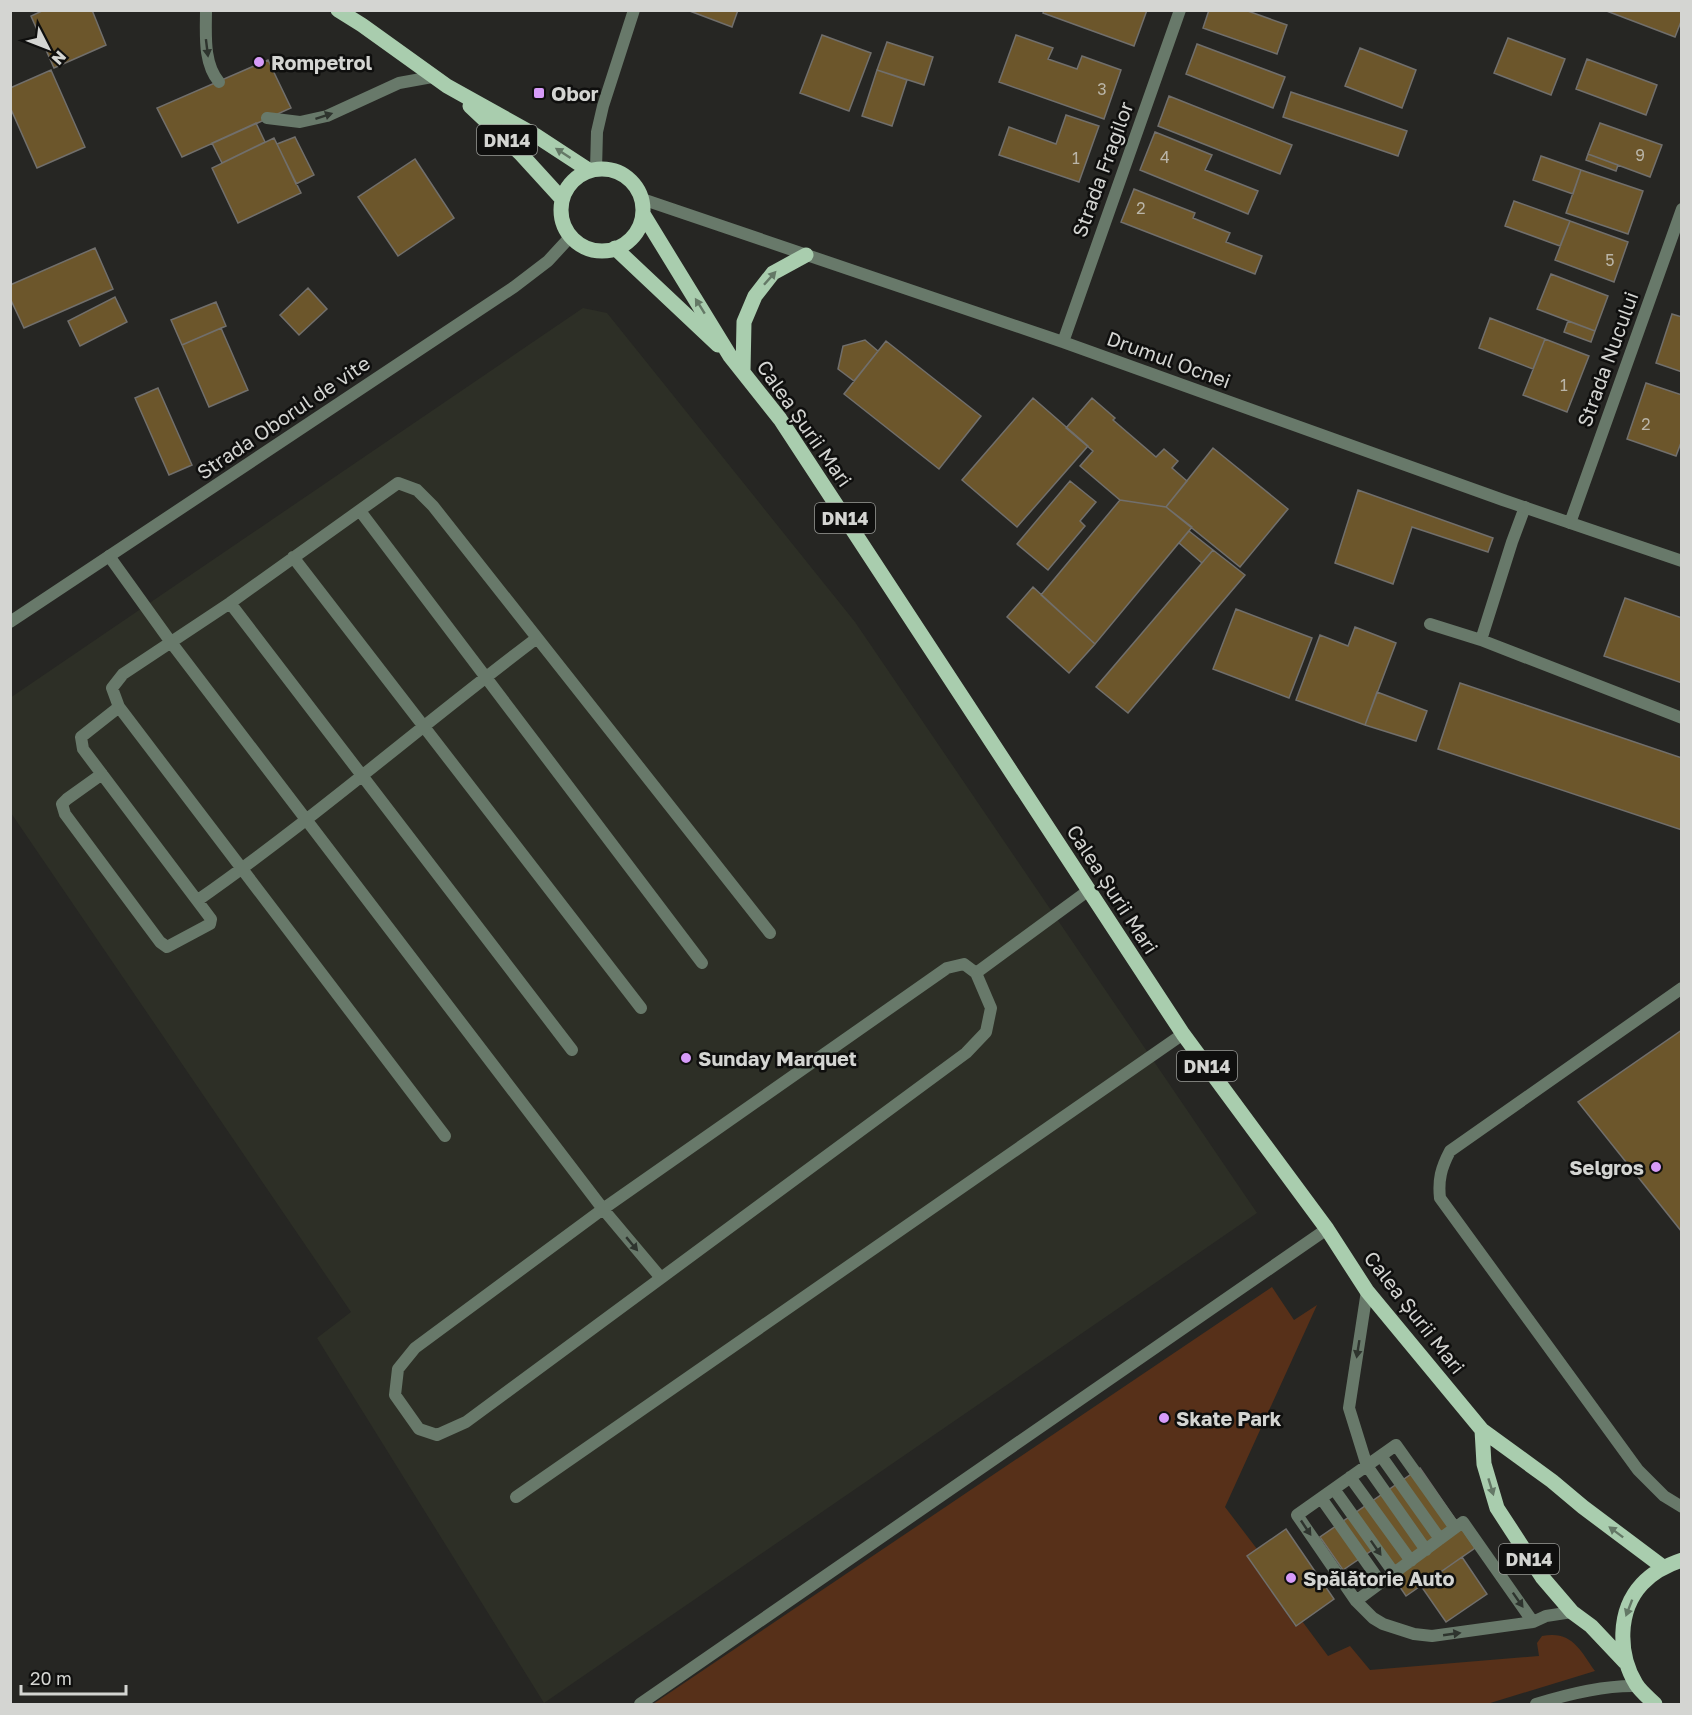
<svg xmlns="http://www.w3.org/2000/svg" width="1692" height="1715" viewBox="0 0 1692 1715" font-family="'Golos Text',sans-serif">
<rect width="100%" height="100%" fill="#262623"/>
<path fill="#2d2f26" d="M 583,308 L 607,313 L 855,622 L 1257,1213 L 544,1703 L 317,1338 L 351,1312 L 11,813 L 10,698 Z"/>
<path fill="#573019" d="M 1272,1287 L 1294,1320 L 1317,1305 L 1225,1507 L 1257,1549 L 1247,1556 L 1295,1626 L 1302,1621 L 1328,1656 L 1350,1646 L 1370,1670 L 1539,1656 L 1537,1643 L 1542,1636 C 1572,1630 1580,1650 1595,1671 L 1487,1704 L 653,1704 Z"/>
<path fill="#6c562b" stroke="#716f6c" stroke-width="1.5" d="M 44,10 L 92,10 L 106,45 L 54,68 L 31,16 Z
M 687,10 L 738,10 L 732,27 Z
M 1044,10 L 1147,10 L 1134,46 L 1043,13 Z
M 1209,10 L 1245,10 L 1287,25 L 1277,54 L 1203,28 Z
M 1604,10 L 1682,10 L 1682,19 L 1675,37 Z
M 822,35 L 871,53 L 849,111 L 800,93 Z
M 1016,35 L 1053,48 L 1048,59 L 1077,69 L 1082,56 L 1121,70 L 1104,119 L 999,82 Z
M 1508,38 L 1565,59 L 1551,95 L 1494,73 Z
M 887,42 L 933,57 L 924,85 L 877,70 Z
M 1197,44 L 1285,77 L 1273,108 L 1186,74 Z
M 1360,48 L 1416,70 L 1402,108 L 1345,86 Z
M 1587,59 L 1657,85 L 1646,115 L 1576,89 Z
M 268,60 L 291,108 L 182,157 L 157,108 Z
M 51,70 L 85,147 L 37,168 L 10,107 L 10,88 Z
M 877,70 L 907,80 L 892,126 L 862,116 Z
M 1291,92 L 1407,131 L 1398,156 L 1283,117 Z
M 1169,96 L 1292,145 L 1280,174 L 1158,126 Z
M 1066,115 L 1099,126 L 1079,182 L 999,155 L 1009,127 L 1056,144 Z
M 256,123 L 265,142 L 222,163 L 212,143 Z
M 1600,123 L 1662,145 L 1650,177 L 1588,154 Z
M 1155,132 L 1212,155 L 1205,170 L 1258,191 L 1248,214 L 1140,170 Z
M 295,137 L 314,175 L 296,184 L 277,144 Z
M 274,138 L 301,193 L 238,223 L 212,168 Z
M 1588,154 L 1618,165 L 1616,171 L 1586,160 Z
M 1541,156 L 1581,170 L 1573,194 L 1533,180 Z
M 415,159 L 454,218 L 398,256 L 358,197 Z
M 1581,170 L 1643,191 L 1628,234 L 1566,213 Z
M 1134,189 L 1195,213 L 1193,218 L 1230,233 L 1226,242 L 1262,256 L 1255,274 L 1121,222 Z
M 1514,201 L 1570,221 L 1560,246 L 1505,226 Z
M 1570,221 L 1628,242 L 1614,282 L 1555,260 Z
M 95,248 L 113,289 L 24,328 L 10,298 L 10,285 Z
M 1551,274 L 1608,296 L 1595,331 L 1537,309 Z
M 308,288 L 327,309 L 299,335 L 280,315 Z
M 115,297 L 127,322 L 80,346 L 68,321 Z
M 216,302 L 226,326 L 182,345 L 171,320 Z
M 1672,314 L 1682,317 L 1682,372 L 1656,363 Z
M 1490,318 L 1545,339 L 1533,369 L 1479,348 Z
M 1568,321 L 1595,331 L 1591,342 L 1564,332 Z
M 221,328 L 248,390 L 209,407 L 182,345 Z
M 1545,339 L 1589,356 L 1567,412 L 1523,395 Z
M 865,340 L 878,351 L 854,381 L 838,369 L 843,346 Z
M 886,341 L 981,416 L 939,469 L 844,394 Z
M 1646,383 L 1682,395 L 1682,440 L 1676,456 L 1627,439 Z
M 158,388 L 192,465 L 169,475 L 135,398 Z
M 1033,398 L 1088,446 L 1017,527 L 962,480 Z
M 1092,398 L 1115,418 L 1113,420 L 1156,457 L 1164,449 L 1178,461 L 1172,468 L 1187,481 L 1166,507 L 1120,500 L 1080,466 L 1093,451 L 1066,428 Z
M 1213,448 L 1288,509 L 1240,567 L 1166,507 Z
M 1070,481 L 1096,502 L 1080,521 L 1085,526 L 1048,570 L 1017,544 Z
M 1358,490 L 1493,538 L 1488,552 L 1412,527 L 1393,584 L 1335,563 Z
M 1120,500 L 1166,507 L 1192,527 L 1095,644 L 1041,595 Z
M 1189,531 L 1213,550 L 1202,563 L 1179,543 Z
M 1213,550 L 1245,575 L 1128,713 L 1096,687 Z
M 1033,587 L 1095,644 L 1069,673 L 1007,617 Z
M 1625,598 L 1682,618 L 1682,683 L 1604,656 Z
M 1236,609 L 1312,638 L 1289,698 L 1213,669 Z
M 1355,627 L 1396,643 L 1365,725 L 1296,700 L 1320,635 L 1348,646 Z
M 1460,683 L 1682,758 L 1682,830 L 1438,749 Z
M 1377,692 L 1427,711 L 1416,741 L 1365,725 Z
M 1682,1030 L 1682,1232 L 1578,1102 Z
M 1420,1468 L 1475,1548 L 1406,1596 L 1374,1549 L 1343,1570 L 1320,1537 Z
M 1286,1529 L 1334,1599 L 1296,1626 L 1247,1556 Z
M 1462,1557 L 1487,1594 L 1446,1622 L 1421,1586 Z"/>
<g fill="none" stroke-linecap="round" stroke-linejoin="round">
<path stroke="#68796a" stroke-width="12" d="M 206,10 C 206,34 203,63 219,82
M 267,118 L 300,122 L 327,116 L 399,83 L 432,77
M 360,511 L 702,963
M 109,556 L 170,641 L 603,1209 L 661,1278
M 293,557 L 641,1008
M 230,603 L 572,1050
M 1430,624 L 1481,640 L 1512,542 L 1525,507
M 1481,640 L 1682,718
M 102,774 L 67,799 L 62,804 L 65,814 L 160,942 L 167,947 L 210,924 L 211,919 L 83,749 L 81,737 L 119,707
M 198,900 C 315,818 423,724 537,638
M 964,964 L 976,973 L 991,1008 L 986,1032 L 966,1053 L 466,1422 L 437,1435 L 419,1429 L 395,1395 L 398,1369 L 415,1348 L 603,1209 L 947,968 Z
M 976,973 L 1089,890
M 1682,988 L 1450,1151 C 1441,1168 1438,1180 1440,1198 L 1638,1470 L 1664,1496 L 1682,1507
M 445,1136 L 119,707 L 112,688 L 123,674 L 230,603 L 398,483 L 417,490 L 433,506 L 770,933
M 1367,1291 L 1349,1408 L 1367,1466 L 1426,1550
M 1381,1456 L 1440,1539
M 1350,1477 L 1411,1561
M 1334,1489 L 1394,1573
M 516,1497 L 1183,1034
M 1321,1498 L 1381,1583
M 1455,1528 L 1396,1445 L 1297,1515 L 1356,1601 L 1373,1618 L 1383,1624 L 1414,1634 L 1432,1636 L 1533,1622 L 1546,1616 L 1572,1612
M 1356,1601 L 1463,1522 L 1533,1622"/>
<path stroke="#68796a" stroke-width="12" d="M 596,169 L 597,132 L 603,106 L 634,10
M 642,199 L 1063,342 L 1503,500 L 1682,561
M 1063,342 L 1180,10
M 1570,523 L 1682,209
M 10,622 L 514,287 L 548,261 L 571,236
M 640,1704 L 1327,1229
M 1536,1704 C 1568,1694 1604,1685 1637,1686"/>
<path stroke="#a9cdae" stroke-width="15" d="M 338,10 L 362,25 L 447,86 L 535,135 L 590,171
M 470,106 L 520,153 L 562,199
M561 210a41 41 0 1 1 82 0a41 41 0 1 1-82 0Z
M 643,214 L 730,356 L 780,419 L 1183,1034 L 1327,1229 L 1367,1291 L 1482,1430 L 1552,1481 L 1583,1507 L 1663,1567
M 615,248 L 718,345
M 743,371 L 744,322 L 755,296 L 773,273 L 806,255
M 1482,1430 L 1484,1464 L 1497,1508 L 1542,1577 L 1572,1612 L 1591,1626 L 1625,1662
M 1655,1704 C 1649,1698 1641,1692 1636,1684 C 1618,1654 1617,1611 1642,1584 C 1653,1572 1667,1565 1682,1560"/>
</g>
<defs><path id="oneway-solid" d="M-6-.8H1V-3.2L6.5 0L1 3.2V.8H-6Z" transform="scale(1.5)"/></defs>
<g fill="#2e342e">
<use href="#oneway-solid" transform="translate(207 48) rotate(83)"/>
<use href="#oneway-solid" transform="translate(324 116) rotate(-18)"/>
<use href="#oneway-solid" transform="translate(632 1244) rotate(50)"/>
<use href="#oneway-solid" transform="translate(1358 1349) rotate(99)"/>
<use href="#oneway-solid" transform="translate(1306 1528) rotate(56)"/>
<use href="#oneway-solid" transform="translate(1376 1548) rotate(55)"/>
<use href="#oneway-solid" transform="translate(1518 1600) rotate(55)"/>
<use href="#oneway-solid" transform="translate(1452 1634) rotate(-8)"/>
</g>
<g fill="#647866">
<use href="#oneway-solid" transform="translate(563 153) rotate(-147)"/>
<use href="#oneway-solid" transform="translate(770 278) rotate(-48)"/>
<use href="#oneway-solid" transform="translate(700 306) rotate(-122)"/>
<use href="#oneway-solid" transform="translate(1491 1487) rotate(73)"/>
<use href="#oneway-solid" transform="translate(1616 1532) rotate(-143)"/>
<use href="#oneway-solid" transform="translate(1629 1608) rotate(111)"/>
</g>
<g fill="#d79bf9" stroke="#0f0f0e" stroke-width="2">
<circle cx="259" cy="62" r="6"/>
<rect x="533" y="87" width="12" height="12" rx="3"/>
<circle cx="686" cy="1058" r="6"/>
<circle cx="1656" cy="1167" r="6"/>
<circle cx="1164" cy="1418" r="6"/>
<circle cx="1291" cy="1578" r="6"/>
</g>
<g text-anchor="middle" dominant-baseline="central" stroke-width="5" stroke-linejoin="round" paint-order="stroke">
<g font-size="16" fill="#bab5a8">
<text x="1102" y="89">3</text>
<text x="1640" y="155">9</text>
<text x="1165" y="157">4</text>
<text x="1076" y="158">1</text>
<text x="1141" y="208">2</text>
<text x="1610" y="260">5</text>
<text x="1564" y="385">1</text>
<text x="1646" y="424">2</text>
</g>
<g fill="#0f0f0e" stroke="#999a97" stroke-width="1.5">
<rect x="477" y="125" width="60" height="30" rx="4.5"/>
<rect x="815" y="503" width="60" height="30" rx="4.5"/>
<rect x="1177" y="1051" width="60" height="30" rx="4.5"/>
<rect x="1499" y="1544" width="60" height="30" rx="4.5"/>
</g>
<g font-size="18" font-weight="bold" fill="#d4d5d2">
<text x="507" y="140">DN14</text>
<text x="845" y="518">DN14</text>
<text x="1207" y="1066">DN14</text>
<text x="1529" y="1559">DN14</text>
</g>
<g font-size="20" font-weight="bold" fill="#d4d5d2" stroke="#0f0f0e" text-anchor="start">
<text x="271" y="62">Rompetrol</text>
<text x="551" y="93">Obor</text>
<text x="698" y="1058">Sunday Marquet</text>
<text x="1644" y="1167" text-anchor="end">Selgros</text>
<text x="1176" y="1418">Skate Park</text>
<text x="1303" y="1578">Spălătorie Auto</text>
</g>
<g font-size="20" fill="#d4d5d2" stroke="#0f0f0e">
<text transform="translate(1102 169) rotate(-70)">Strada Fragilor</text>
<text transform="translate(1169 359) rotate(20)">Drumul Ocnei</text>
<text transform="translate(1607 359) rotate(-70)">Strada Nucului</text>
<text transform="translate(283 417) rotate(-34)">Strada Oborul de vite</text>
<text transform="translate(805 423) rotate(55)">Calea Șurii Mari</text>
<text transform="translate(1113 889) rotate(57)">Calea Șurii Mari</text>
<text transform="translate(1415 1312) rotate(52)">Calea Șurii Mari</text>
</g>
</g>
<rect width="1692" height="1715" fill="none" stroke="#d4d5d2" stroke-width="24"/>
<g transform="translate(48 48) rotate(132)" stroke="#0f0f0e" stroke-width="4.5" paint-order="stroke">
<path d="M0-4.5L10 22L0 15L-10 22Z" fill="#d4d5d2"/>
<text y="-9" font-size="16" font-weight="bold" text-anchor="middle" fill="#d4d5d2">N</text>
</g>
<path d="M21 1685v9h105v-9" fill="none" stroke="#d4d5d2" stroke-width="3"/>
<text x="30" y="1685" font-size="18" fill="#d4d5d2" stroke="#0f0f0e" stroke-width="4.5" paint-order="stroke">20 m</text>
</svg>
